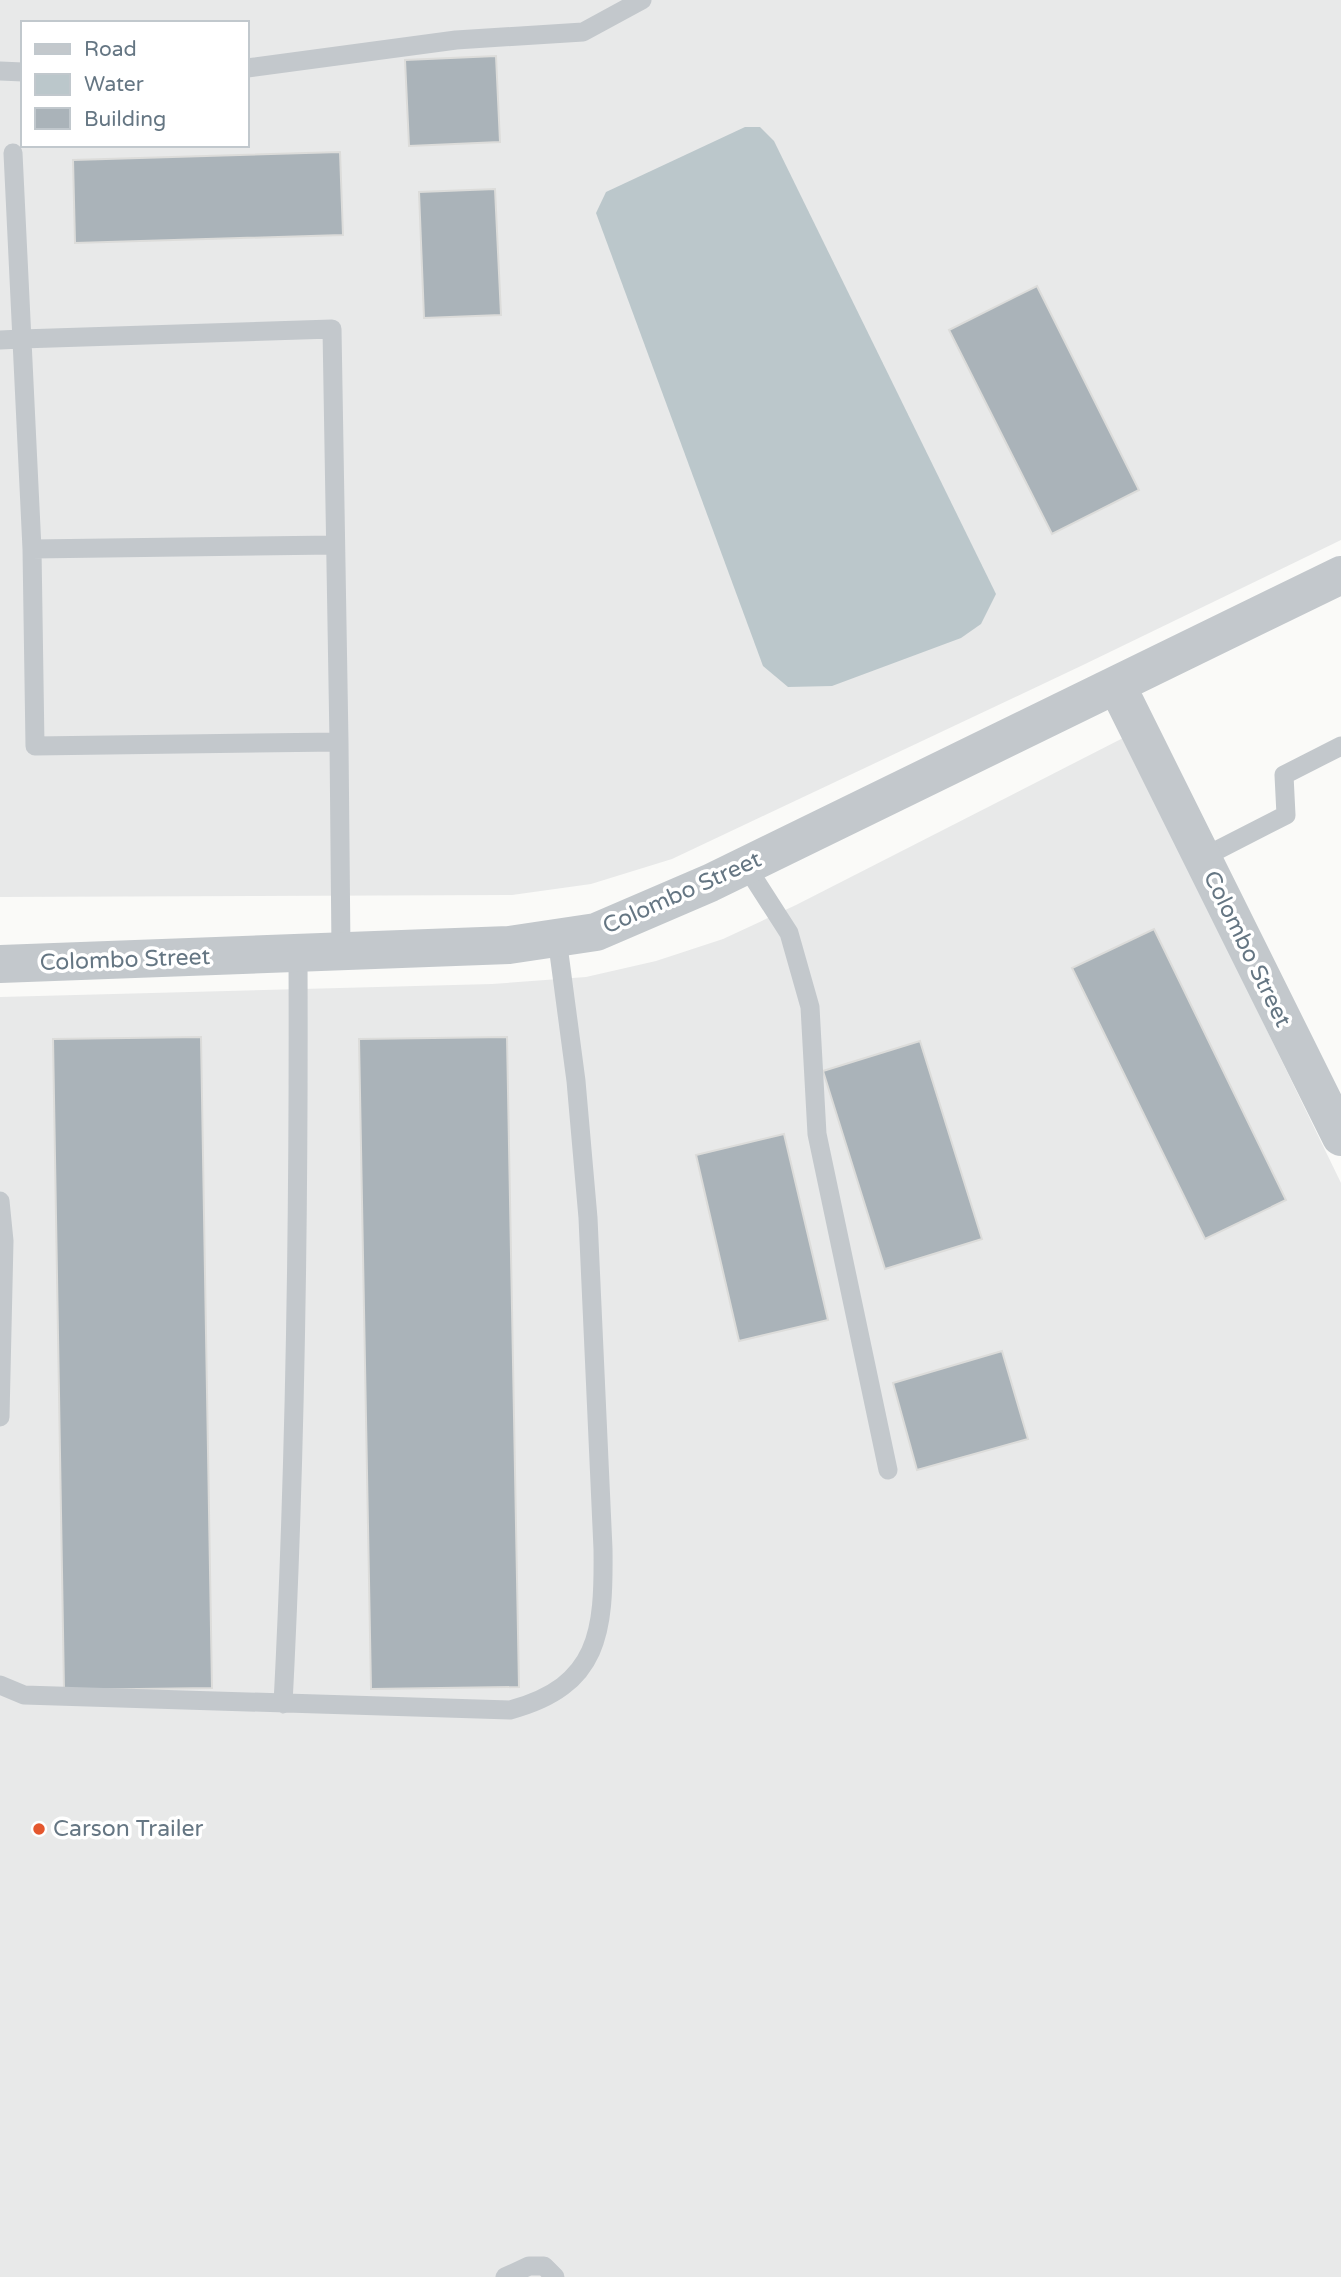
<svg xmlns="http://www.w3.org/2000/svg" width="1341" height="2277" viewBox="0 0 1341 2277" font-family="'Varela Round',sans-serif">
<rect width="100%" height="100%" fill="#fafaf8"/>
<path fill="#e8e9e9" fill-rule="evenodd" d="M 0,0 L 1341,0 L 1341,540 L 1083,665 L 672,859 L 591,884 L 512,895 L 0,897 ZM 23,23 L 247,23 L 247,145 L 23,145 Z
M 1125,737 L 1341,1183 L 1341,2277 L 0,2277 L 0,997 L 492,984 L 586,977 L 656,961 L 723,939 L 796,905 Z"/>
<path fill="#bbc7cb" d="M 745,127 L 760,127 L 774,141 L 996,594 L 981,624 L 961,638 L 832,686 L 788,687 L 763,666 L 596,213 L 606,192 Z"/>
<path fill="#aab3b9" stroke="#dcdcda" stroke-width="2" d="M 496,56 L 500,142 L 409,146 L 405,60 Z
M 340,152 L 343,235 L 75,243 L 73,160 Z
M 495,189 L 501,315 L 424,318 L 419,192 Z
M 1037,286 L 1139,490 L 1052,534 L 949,330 Z
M 1154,929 L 1286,1200 L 1205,1239 L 1072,968 Z
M 201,1037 L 212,1688 L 64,1690 L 53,1039 Z
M 507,1037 L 519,1687 L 371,1689 L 359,1039 Z
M 920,1041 L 982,1239 L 885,1269 L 823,1071 Z
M 784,1134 L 828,1320 L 739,1341 L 696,1155 Z
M 1002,1351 L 1028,1439 L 917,1470 L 893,1383 Z"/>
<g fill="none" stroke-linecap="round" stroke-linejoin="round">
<path stroke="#c3c8cc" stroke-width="19" d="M 247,68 L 456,40 L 583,32 L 642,0
M 0,71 L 23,72
M 0,340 L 21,339 L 332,329 L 339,742 L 35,746 L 32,549 L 13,153
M 32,549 L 335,545
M 339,742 L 341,951
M 1202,858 L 1286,815 L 1284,775 L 1341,746
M 746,866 L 789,933 L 810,1007 L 817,1134 L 888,1470
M 0,1201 L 4,1241 L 0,1417
M 0,1685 L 24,1695 L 510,1710 C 600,1686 604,1631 603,1549 L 588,1218 L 576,1081 L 557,938
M 283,1704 C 296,1454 299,1204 298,953
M 505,2277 L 529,2266 L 544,2266 L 555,2277"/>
<path stroke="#c3c8cc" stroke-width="38" d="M 1117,686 L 1341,1137
M 0,964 L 509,945 L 596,932 L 710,883 L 1341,575"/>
</g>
<circle fill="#e4572e" stroke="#fff" stroke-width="2.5" cx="39" cy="1829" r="7"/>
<g text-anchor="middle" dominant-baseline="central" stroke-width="7" stroke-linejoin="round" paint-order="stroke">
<g font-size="23" fill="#657683" stroke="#fff">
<text transform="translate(682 893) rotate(-24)">Colombo Street</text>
<text transform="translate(1247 949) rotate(64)">Colombo Street</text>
<text transform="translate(125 960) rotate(-2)">Colombo Street</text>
</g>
<g font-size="23" fill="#657683" stroke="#fff" text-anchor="start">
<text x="53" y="1829">Carson Trailer</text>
</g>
</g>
<rect x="21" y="21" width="228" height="126" fill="#ffffff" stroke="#c1c8cd" stroke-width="2"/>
<rect x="35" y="44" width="35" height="10" fill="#c3c8cc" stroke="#c1c8cd" stroke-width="2"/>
<text x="84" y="56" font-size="21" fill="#657683">Road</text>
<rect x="35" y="74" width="35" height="21" fill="#bbc7cb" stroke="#c1c8cd" stroke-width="2"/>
<text x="84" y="91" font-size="21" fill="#657683">Water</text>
<rect x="35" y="108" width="35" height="21" fill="#aab3b9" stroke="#c1c8cd" stroke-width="2"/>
<text x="84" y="126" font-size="21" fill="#657683">Building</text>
</svg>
